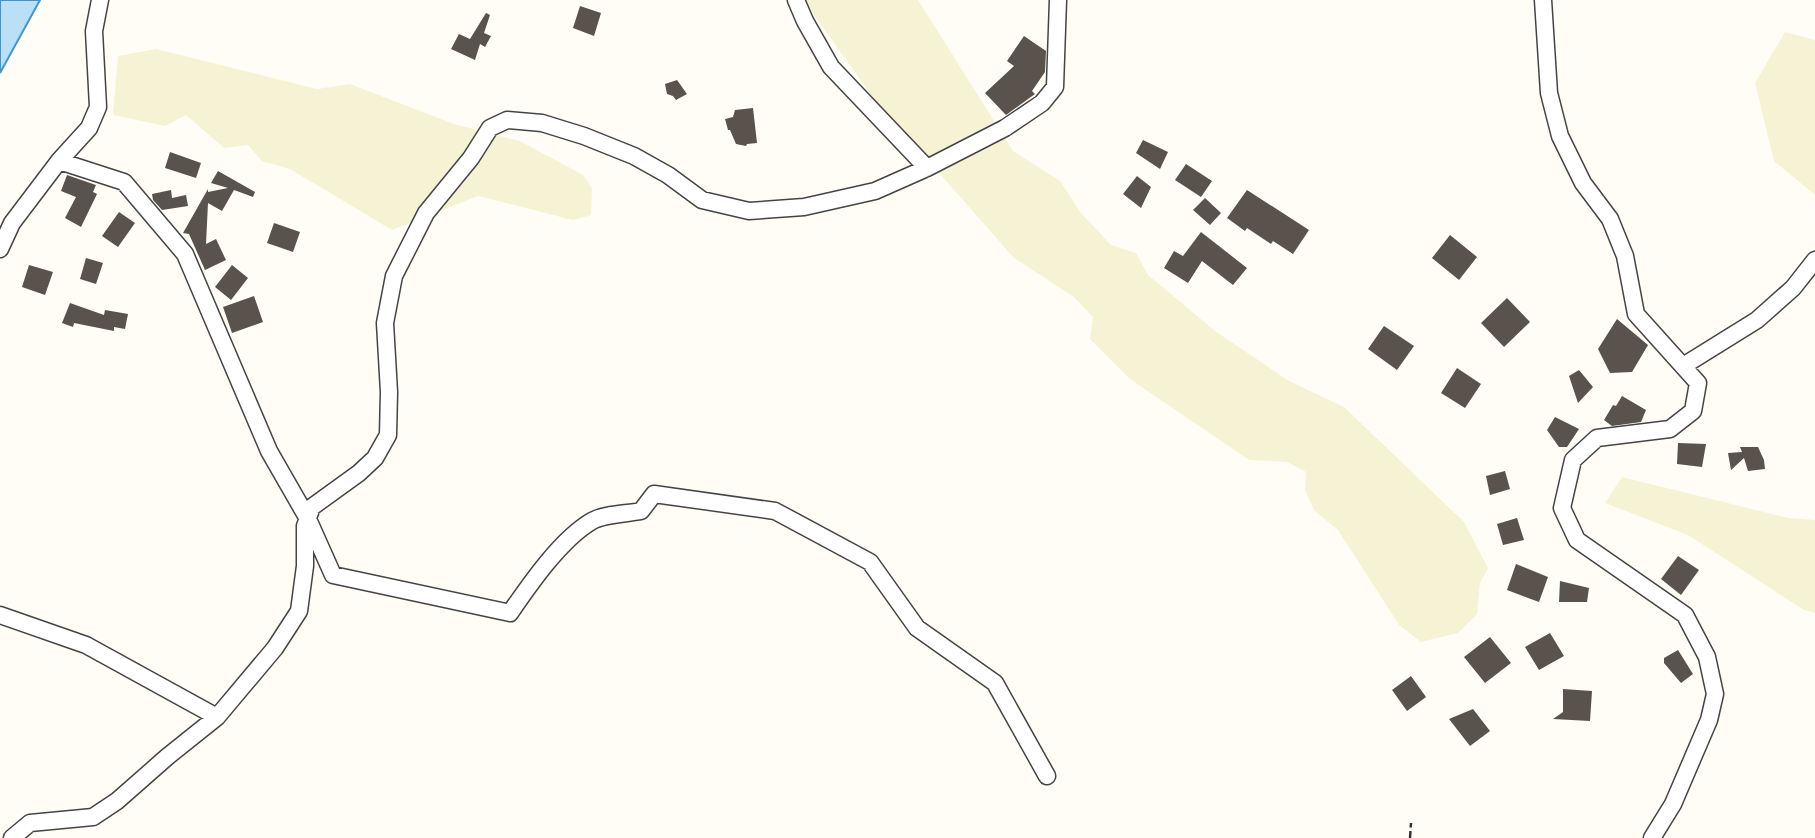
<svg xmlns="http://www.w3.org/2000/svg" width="1815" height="838" viewBox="0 0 1815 838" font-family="'Libre Baskerville',serif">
<rect width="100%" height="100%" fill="#fffdf5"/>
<path fill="#f6f3d4" d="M 806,0 L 918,0 L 1013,151 L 1060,181 L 1081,213 L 1111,245 L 1136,253 L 1148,275 L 1215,331 L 1289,381 L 1344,407 L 1464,522 L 1488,568 L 1480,583 L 1477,614 L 1458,633 L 1421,642 L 1399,625 L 1338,530 L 1314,510 L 1305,490 L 1306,472 L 1287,462 L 1249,460 L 1130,379 L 1090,339 L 1093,317 L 1074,297 L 1014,258 L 874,99 L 814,15 Z
M 1785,32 L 1815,40 L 1815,195 L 1774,161 L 1755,83 Z
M 156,49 L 317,89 L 350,84 L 454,124 L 520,141 L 583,175 L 592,188 L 591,215 L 573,220 L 478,196 L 392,230 L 290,169 L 262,161 L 248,145 L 224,148 L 186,115 L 165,126 L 113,115 L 118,56 Z
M 1622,477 L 1788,518 L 1815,520 L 1815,613 L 1804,610 L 1688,535 L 1605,503 Z"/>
<path fill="#b9e0f7" stroke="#3f96cf" stroke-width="2" d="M 0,0 L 40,0 L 0,73 Z"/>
<path fill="#5a524d" d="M 580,6 L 601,13 L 594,36 L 573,28 Z
M 486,13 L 490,15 L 484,33 L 491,36 L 485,47 L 480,44 L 475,60 L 451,49 L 459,34 L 470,39 Z
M 1024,36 L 1046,51 L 1045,72 L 1032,91 L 1035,94 L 1006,115 L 985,93 L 1014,66 L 1007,61 Z
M 677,80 L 687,94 L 676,100 L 673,96 L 667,94 L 665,84 Z
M 753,108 L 757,143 L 747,144 L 746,146 L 736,144 L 730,130 L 728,130 L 725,119 L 733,117 L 735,110 Z
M 1143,140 L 1168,152 L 1160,169 L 1136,153 Z
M 170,152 L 201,163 L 196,178 L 165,168 Z
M 1186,164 L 1212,181 L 1201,197 L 1175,180 Z
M 218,171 L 255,192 L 253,197 L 234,190 L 222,211 L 208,203 L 206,244 L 216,239 L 226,260 L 205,270 L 189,234 L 183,233 L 208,189 L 208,192 L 228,188 L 211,183 Z
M 67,175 L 96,185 L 93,192 L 97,194 L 81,227 L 65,218 L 76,197 L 61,191 Z
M 1137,176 L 1151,187 L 1141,208 L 1123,194 Z
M 171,190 L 172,198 L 186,195 L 188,206 L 162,210 L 153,200 L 152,194 Z
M 1247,190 L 1309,230 L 1293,254 L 1273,241 L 1271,244 L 1247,228 L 1245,231 L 1227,218 Z
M 1205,198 L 1221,213 L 1210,225 L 1193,210 Z
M 119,212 L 135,223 L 118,247 L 102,236 Z
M 274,223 L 300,232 L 293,252 L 267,243 Z
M 1201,232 L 1247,268 L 1233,285 L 1202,261 L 1188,283 L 1164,268 L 1174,251 L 1183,256 Z
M 1450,235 L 1477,257 L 1459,280 L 1432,258 Z
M 86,258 L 103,263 L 96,284 L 80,279 Z
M 29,265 L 53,272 L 45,295 L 22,287 Z
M 232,265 L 248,278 L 231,300 L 215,287 Z
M 254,296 L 263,322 L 232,333 L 223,307 Z
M 1507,298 L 1530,322 L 1504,347 L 1481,323 Z
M 70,303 L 104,315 L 105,310 L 128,314 L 125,329 L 114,327 L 114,331 L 74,323 L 73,327 L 62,323 Z
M 1617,319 L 1648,345 L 1632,372 L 1610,373 L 1598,349 Z
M 1384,326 L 1414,346 L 1397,370 L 1368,349 Z
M 1457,368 L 1481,384 L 1465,408 L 1441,393 Z
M 1579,370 L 1593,387 L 1578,403 L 1569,376 Z
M 1622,396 L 1646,410 L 1641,422 L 1612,426 L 1604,420 L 1613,405 L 1616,406 Z
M 1555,417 L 1579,429 L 1567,447 L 1559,447 L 1547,430 Z
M 1678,443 L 1706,444 L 1702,467 L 1677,464 Z
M 1740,447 L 1758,447 L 1764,460 L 1765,469 L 1748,471 L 1744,458 L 1731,470 L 1728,453 L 1742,452 Z
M 1505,471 L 1510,489 L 1490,495 L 1486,476 Z
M 1517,518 L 1524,540 L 1503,545 L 1497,524 Z
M 1678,556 L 1699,570 L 1681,595 L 1661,579 Z
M 1516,564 L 1548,577 L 1539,602 L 1507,590 Z
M 1560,581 L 1589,588 L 1587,602 L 1559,602 Z
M 1550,633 L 1564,656 L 1539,670 L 1525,647 Z
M 1490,637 L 1511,663 L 1485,683 L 1464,657 Z
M 1678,650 L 1693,674 L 1681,683 L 1664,663 L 1664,658 Z
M 1411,676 L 1426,697 L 1407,711 L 1392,690 Z
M 1563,689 L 1592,691 L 1590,721 L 1553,719 L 1563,712 Z
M 1473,709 L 1490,731 L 1470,746 L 1449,719 Z"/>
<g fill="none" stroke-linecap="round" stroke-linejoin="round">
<defs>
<path id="minor" d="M 796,0 L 805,21 L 831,67 L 927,168
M 1543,0 L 1549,93 L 1560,136 L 1583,183 L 1610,219 L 1625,256 L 1636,314 L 1698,383 L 1693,411 L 1670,429 L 1597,438 L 1573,460 L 1562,508 L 1577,540 L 1685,615 L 1707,657 L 1715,694 L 1709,720 L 1673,804 L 1652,838
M 59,161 L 124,182 L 185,254 L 269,451 L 308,519 L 333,575 L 510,613 C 530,584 561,539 592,521 C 604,514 626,514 641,511 L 654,494 L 775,511 L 870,562 L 917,628 L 995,683 L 1047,776
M 0,249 L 12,223 L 59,161 L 89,128 L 98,107 L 94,31 L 100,0
M 1683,366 L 1757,320 L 1793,288 L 1815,260
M 0,615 L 86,645 L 217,717
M 12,838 L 30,823 L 93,817 L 117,801 L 167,757 L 217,717 L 275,648 L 299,611 L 305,566 L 305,526 L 312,507 L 359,473 L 375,458 L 388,435 L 389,392 L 385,323 L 394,276 L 426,213 L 471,158 L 490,128 L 507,120 L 542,123 L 584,136 L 634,156 L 668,175 L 702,200 L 749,211 L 804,207 L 875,191 L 927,168 L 1005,128 L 1042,103 L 1055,87 L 1058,0"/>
</defs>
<use href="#minor" stroke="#444" stroke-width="19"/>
<path stroke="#333" stroke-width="2.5" stroke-dasharray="7 3.5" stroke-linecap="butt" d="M 1410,838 L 1411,823"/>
<use href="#minor" stroke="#fff" stroke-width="16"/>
</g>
</svg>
